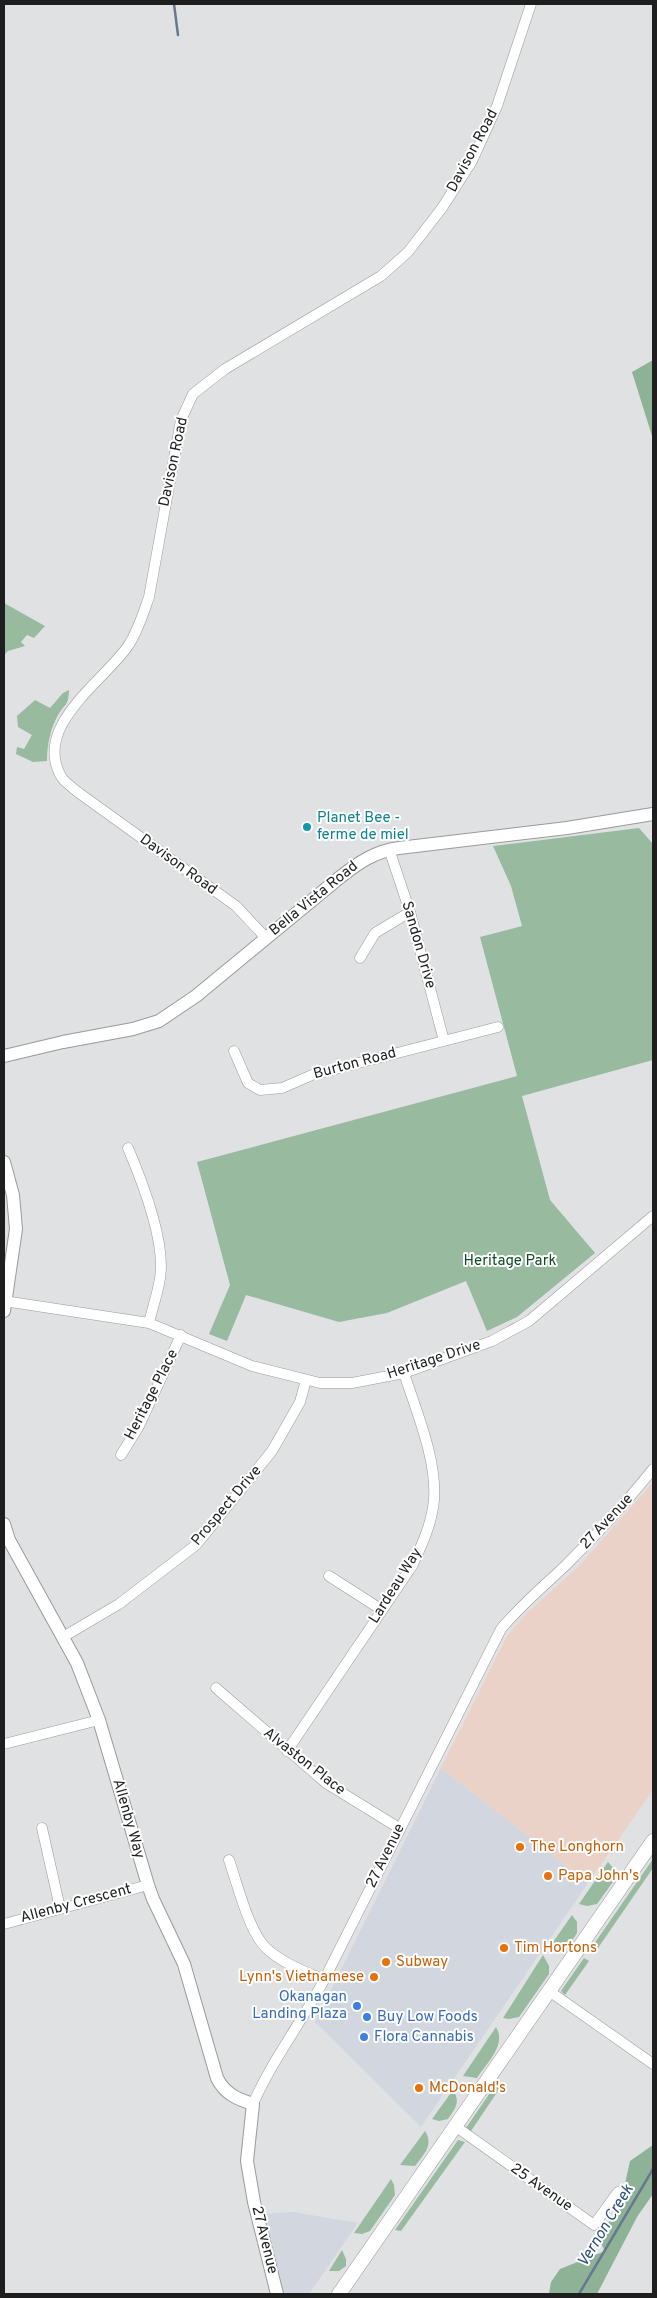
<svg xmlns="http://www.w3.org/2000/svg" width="657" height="2298" viewBox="0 0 657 2298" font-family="Overpass,sans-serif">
<rect width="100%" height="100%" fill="#e0e1e3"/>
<path fill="#d2d6df" d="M 441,1768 L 588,1883 L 421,2127 L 315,2022 Z
M 293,2212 L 358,2223 L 309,2294 L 283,2294 L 260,2214 Z"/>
<path fill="#ead2c8" d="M 653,1482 L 653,1790 L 588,1883 L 441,1768 L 507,1636 L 526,1614 L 580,1565 Z"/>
<path fill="#98ba9f" d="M 4,603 L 45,626 L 34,638 L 27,635 L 21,642 L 25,646 L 8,651 L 4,655 Z
M 69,690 C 68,707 66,702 58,715 C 50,729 47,746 47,761 L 33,762 L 16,754 L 17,747 L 24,749 L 32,735 L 18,727 L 17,716 L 35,700 L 50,708 L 63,693 Z
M 639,828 L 653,844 L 653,1060 L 522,1096 L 550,1200 L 595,1253 L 517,1317 L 487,1331 L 466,1281 L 387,1313 L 339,1322 L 246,1295 L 227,1341 L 209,1334 L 230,1285 L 197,1162 L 517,1076 L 480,937 L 522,926 L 511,886 L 493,846 Z
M 653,1859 L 653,1868 L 598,1948 L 594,1944 Z
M 608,1862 L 614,1869 L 615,1879 L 597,1904 L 587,1906 L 579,1904 Z
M 572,1915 L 577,1922 L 577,1933 C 570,1944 564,1951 551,1945 Z
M 543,1955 L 549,1966 L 549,1974 L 519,2017 L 509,2019 L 503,2018 Z
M 584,1958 L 589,1961 L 565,1995 L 561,1991 Z
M 496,2027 C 507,2045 486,2064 477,2078 L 463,2076 Z
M 496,2084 L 502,2085 L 471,2131 L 466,2128 Z
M 453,2090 C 461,2102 455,2109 448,2119 L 439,2121 L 432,2119 Z
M 425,2131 C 434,2145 424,2154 415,2166 L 400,2165 Z
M 458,2140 L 465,2142 L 401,2231 L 395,2230 Z
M 391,2179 L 394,2185 L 395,2195 L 370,2231 L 362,2234 L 354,2233 Z
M 342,2250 L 346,2259 L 346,2266 L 339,2271 L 329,2271 Z"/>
<path fill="#8eb295" d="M 653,360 L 653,439 L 632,372 Z
M 653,2145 L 653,2194 L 637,2217 L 597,2294 L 549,2294 L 551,2282 L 560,2269 L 605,2251 L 598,2238 L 620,2206 L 630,2161 Z"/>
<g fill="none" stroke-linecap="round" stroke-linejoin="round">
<path stroke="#677890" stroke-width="2.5" d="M 174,4 L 178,35
M 579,2294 L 653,2169"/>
<defs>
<path id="minor" d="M 389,849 L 410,912 L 444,1041
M 266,938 L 236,906 L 79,793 C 74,789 66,783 62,778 C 31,727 103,682 128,646 C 138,631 143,614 149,597 L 181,420 L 193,394 L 225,369 L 381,276 L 408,252 L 442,208 L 472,161 L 497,106 L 531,4
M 360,958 L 375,933 L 410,912
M 234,1051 L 248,1083 L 260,1090 L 282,1088 L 312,1075 L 498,1027
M 128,1148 C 142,1181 166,1242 160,1278 C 158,1293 152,1309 149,1323
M 4,1301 L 149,1323 L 252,1366 L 320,1383 L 352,1383 L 404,1373 L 492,1341 L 529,1321 L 653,1216
M 121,1455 L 139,1426 L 181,1335
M 329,1576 L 382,1610
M 63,1637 L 119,1604 L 196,1545 L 272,1451 L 300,1402 L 306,1380
M 216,1688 L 326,1783 L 399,1828
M 4,1744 L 99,1720
M 287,1751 L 412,1566 C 422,1545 432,1523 434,1500 C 437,1459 416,1411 404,1373
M 42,1828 L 60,1908
M 229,1860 C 237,1883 249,1932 266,1948 C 282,1963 304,1971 324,1980
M 4,1924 L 148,1885
M 549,1991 L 653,2064
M 253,2104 C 272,2060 302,2022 324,1980 L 501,1629 C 521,1605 544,1586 566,1565 C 597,1534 626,1503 653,1469
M 455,2126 L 594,2225 L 618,2192"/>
<path id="tertiary" d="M 4,1056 L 63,1042 L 133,1029 L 159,1021 L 196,996 L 339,878 C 358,863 375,851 399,848 L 567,828 L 653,814
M 4,1162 L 13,1195 L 16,1229 L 4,1311
M 4,1524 L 9,1540 L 77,1663 L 99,1720 L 148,1885 L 153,1899 L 184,1964 L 217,2078 C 225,2094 237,2099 253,2104 L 247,2161 L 254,2202 L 277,2294"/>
<path id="secondary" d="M 339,2294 L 653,1841"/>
</defs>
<use href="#minor" stroke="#999a9c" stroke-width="11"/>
<use href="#tertiary" stroke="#999a9c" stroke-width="14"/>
<use href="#secondary" stroke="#999a9c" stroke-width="15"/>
<use href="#minor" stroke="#fff" stroke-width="10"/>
<use href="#tertiary" stroke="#fff" stroke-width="12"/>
<use href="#secondary" stroke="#fff" stroke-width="14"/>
</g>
<circle fill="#0f9aa8" stroke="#fff" stroke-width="2" cx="307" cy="827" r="5"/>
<g fill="#e8710a" stroke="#fff" stroke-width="2">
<circle cx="520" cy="1847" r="5"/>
<circle cx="548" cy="1876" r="5"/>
<circle cx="504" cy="1948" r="5"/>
<circle cx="386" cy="1962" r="5"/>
<circle cx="374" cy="1977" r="5"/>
<circle cx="419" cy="2088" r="5"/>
</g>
<g fill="#3f7fe0" stroke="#fff" stroke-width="2">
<circle cx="357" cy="2006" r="5"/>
<circle cx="367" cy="2017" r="5"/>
<circle cx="364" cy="2037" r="5"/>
</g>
<g text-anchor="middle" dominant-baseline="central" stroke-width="4" stroke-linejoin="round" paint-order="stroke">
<g font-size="15" fill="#1e1e1f" stroke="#fff">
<text transform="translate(473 151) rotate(-62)">Davison Road</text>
<text transform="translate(174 462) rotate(-78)">Davison Road</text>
<text transform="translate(178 865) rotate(36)">Davison Road</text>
<text transform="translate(314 899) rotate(-39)">Bella Vista Road</text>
<text transform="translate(418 945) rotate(74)">Sandon Drive</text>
<text transform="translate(355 1064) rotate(-15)">Burton Road</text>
<text transform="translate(434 1360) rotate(-18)">Heritage Drive</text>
<text transform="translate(152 1395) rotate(-63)">Heritage Place</text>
<text transform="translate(227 1506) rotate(-50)">Prospect Drive</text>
<text transform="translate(607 1522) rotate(-47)">27 Avenue</text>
<text transform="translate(396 1586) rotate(-58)">Lardeau Way</text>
<text transform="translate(304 1762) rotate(38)">Alvaston Place</text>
<text transform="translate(128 1819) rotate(74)">Allenby Way</text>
<text transform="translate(386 1856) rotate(-64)">27 Avenue</text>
<text transform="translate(76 1904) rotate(-15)">Allenby Crescent</text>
<text transform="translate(541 2188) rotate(35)">25 Avenue</text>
<text transform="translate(264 2240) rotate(76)">27 Avenue</text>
</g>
<g font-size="15" fill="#0d838f" stroke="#fff" text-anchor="start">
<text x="317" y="818">Planet Bee -<tspan x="317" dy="17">ferme de miel</tspan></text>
</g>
<g font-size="15" fill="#114b26" stroke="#fff">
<text x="510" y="1261">Heritage Park</text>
</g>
<g font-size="15" fill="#c56008" stroke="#fff" text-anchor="start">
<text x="530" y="1847">The Longhorn</text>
<text x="558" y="1876">Papa John's</text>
<text x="514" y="1948">Tim Hortons</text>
<text x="396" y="1962">Subway</text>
<text x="364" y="1977" text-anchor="end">Lynn's Vietnamese</text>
<text x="429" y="2088">McDonald's</text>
</g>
<g font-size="15" fill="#366cbe" stroke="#fff" text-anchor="start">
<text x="347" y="1997" text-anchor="end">Okanagan<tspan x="347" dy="17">Landing Plaza</tspan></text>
<text x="377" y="2017">Buy Low Foods</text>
<text x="374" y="2037">Flora Cannabis</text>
</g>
<g font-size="16" font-style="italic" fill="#30517f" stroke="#fff">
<text transform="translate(606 2226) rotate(-59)">Vernon Creek</text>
</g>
</g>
<rect width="657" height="2298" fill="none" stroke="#1e1e1f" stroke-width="10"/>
</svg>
